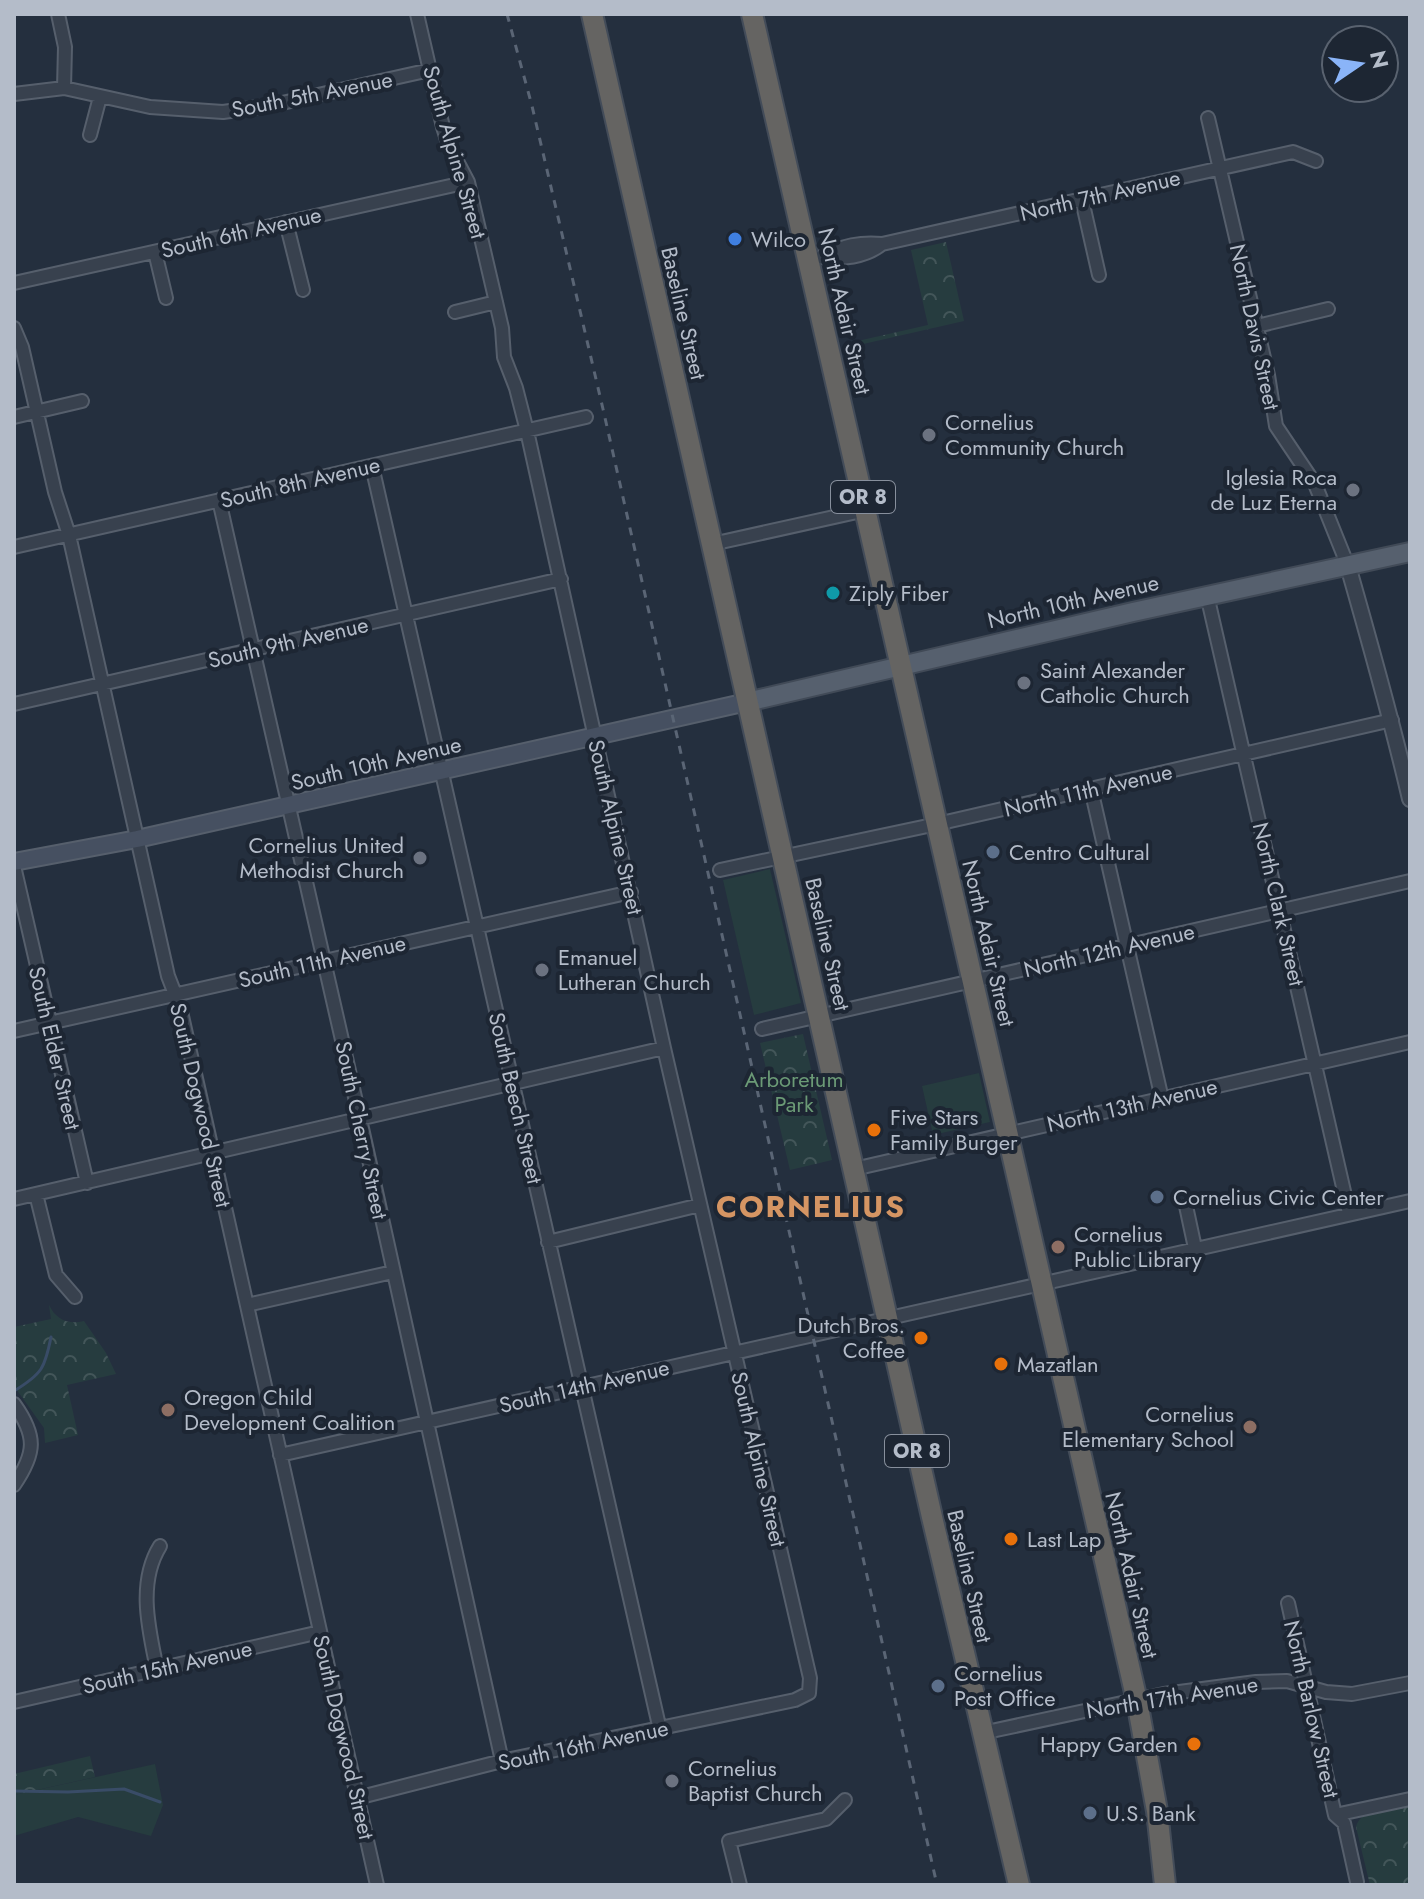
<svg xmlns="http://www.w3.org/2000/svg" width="1424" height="1899" viewBox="0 0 1424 1899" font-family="Jost,sans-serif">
<defs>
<pattern id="park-crowns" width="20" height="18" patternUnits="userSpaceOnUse" patternTransform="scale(2)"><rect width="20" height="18" fill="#263c3f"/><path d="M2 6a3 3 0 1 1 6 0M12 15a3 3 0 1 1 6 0" fill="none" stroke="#435659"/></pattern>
</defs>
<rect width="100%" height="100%" fill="#242f3e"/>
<path fill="#263c3f" d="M 770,869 L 801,1003 L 754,1015 L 723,880 Z
M 979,1073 L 990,1122 L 933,1135 L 922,1086 Z
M 155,1764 L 163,1805 L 151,1836 L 78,1817 L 14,1836 L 14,1795 Z"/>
<path fill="url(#park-crowns)" d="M 946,242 L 964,321 L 850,347 L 849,343 L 928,325 L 911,250 Z
M 803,1034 L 832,1160 L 790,1170 L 760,1043 Z
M 49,1305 C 56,1320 69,1325 84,1321 L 106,1353 L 116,1374 L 67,1385 L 78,1435 L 45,1443 L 44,1428 L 14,1386 L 14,1327 L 51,1319 Z
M 90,1756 L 95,1777 L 14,1795 L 14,1774 Z
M 1410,1803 L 1410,1885 L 1370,1885 L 1356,1827 C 1361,1807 1393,1807 1410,1803 Z"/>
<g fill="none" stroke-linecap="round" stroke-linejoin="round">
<path stroke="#394c67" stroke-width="3" d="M 14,1391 C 42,1374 45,1368 51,1337
M 14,1791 L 68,1792 L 124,1789 L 160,1802"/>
<defs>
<path id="minor" d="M 58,14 L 65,47 L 64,88
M 14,94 L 64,88 L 150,107 L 223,112 L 273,105 L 430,70
M 1208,118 L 1268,375 L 1276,426 L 1315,484 L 1348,566
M 90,135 L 100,97
M 1082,200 L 1099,275
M 286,222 L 303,290
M 155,252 L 166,298
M 821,257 C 843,259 864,258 882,244
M 825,257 C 840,245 863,242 882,244 L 1293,152 L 1316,161
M 14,283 L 468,182
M 455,312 L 496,302
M 1257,326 L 1328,309
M 14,328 L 22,347 L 55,492 L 69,535 L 168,976 L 180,1007 L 377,1885
M 14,417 L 82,401
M 372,466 L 660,1730
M 219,500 L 360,1119 L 502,1761
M 712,544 L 866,510
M 14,547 L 586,417
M 1207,595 L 1349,1213
M 14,704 L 561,579
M 1091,789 L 1162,1099
M 14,866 L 87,1183
M 720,870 L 937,824 L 1392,720
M 762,1029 L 1410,881
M 14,1031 L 631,892
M 854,1169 L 1410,1042
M 36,1194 L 56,1275 L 75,1297
M 14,1199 L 664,1048
M 1186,1206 L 1195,1248
M 548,1242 L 700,1205
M 247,1305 L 393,1272
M 14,1404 C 37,1436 36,1453 14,1485
M 280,1455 L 1410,1201
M 1288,1603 L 1335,1815
M 157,1669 C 149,1630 137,1583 160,1546
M 14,1702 L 320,1632
M 982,1733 L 1164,1694 L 1256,1682 L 1287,1681 L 1326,1692 L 1352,1694 L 1410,1683
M 357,1798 L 502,1761 L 795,1700 L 809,1693 L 810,1678 L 664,1048 L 527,431 L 516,388 L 504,357 L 502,328 L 468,182 L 449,146 L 443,127 L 417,14
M 1335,1815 L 1410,1799
M 1335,1815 L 1344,1823 L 1357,1882
M 740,1885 L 729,1841 L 826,1819 L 845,1800"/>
<path id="tertiary" d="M 1348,566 C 1370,643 1392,721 1410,799"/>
<path id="secondary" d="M 14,862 L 137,839 L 747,702"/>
<path id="primary" d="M 747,702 L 1133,612 L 1410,552"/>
<path id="trunk" d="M 592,14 L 932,1517 L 1019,1885
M 752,14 L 1137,1701 L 1157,1811 L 1165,1885"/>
</defs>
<use href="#minor" stroke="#565f6c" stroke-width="16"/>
<use href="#tertiary" stroke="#565f6c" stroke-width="18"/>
<use href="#secondary" stroke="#565f6c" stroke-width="20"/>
<use href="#primary" stroke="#414a57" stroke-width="22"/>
<use href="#trunk" stroke="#434c59" stroke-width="24"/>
<use href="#minor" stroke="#38414e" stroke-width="12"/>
<use href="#tertiary" stroke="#38414e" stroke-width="14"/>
<use href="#secondary" stroke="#465061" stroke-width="16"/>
<use href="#primary" stroke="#56606e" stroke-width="18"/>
<use href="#trunk" stroke="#656462" stroke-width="20"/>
<path stroke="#5a6575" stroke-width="3" stroke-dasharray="8 8" stroke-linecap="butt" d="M 507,14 L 532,106 L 603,409 L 937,1885"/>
</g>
<circle fill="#3f7fe0" stroke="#1d2633" stroke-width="3" cx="735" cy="239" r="8"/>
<g fill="#6b7280" stroke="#1d2633" stroke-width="3">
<circle cx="929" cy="435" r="8"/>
<circle cx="1353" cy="490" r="8"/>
<circle cx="1024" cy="683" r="8"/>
<circle cx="420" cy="858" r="8"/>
<circle cx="542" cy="970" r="8"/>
<circle cx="672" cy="1781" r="8"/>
</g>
<circle fill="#0f9aa8" stroke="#1d2633" stroke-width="3" cx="833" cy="593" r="8"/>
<g fill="#5c6f8a" stroke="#1d2633" stroke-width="3">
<circle cx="993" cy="852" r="8"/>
<circle cx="1157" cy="1197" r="8"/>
<circle cx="938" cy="1686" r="8"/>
<circle cx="1090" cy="1813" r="8"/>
</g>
<g fill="#e8710a" stroke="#1d2633" stroke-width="3">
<circle cx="874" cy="1130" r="8"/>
<circle cx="921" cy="1338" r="8"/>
<circle cx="1001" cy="1364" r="8"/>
<circle cx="1011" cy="1539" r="8"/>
<circle cx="1194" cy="1744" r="8"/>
</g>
<g fill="#8d6e63" stroke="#1d2633" stroke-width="3">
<circle cx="1058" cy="1247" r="8"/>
<circle cx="168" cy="1410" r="8"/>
<circle cx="1250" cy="1427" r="8"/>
</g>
<g text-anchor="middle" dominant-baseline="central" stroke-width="8" stroke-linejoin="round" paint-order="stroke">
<g fill="#1d2633" stroke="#878f9c" stroke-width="2">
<rect x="831" y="481" width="64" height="32" rx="6"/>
<rect x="885" y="1435" width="64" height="32" rx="6"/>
</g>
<g font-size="20" font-weight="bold" fill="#b4bcc9">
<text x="863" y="497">OR 8</text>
<text x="917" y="1451">OR 8</text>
</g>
<g font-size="22" fill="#b4bcc9" stroke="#1d2633">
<text transform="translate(312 94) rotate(-11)">South 5th Avenue</text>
<text transform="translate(455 152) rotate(74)">South Alpine Street</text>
<text transform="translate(1100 195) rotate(-13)">North 7th Avenue</text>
<text transform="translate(241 232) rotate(-13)">South 6th Avenue</text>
<text transform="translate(845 311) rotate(77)">North Adair Street</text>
<text transform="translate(684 313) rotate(77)">Baseline Street</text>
<text transform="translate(1255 327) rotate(78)">North Davis Street</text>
<text transform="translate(300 482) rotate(-13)">South 8th Avenue</text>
<text transform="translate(1073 601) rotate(-13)">North 10th Avenue</text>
<text transform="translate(288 642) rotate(-13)">South 9th Avenue</text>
<text transform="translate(376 763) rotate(-13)">South 10th Avenue</text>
<text transform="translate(1088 790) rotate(-13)">North 11th Avenue</text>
<text transform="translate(616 827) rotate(77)">South Alpine Street</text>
<text transform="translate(1279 904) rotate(77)">North Clark Street</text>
<text transform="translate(989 943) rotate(77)">North Adair Street</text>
<text transform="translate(828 944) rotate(77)">Baseline Street</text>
<text transform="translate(1109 950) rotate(-13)">North 12th Avenue</text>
<text transform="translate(322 961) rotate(-13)">South 11th Avenue</text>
<text transform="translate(55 1048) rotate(77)">South Elder Street</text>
<text transform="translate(516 1098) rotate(77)">South Beech Street</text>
<text transform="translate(201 1105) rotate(77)">South Dogwood Street</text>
<text transform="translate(1132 1105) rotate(-13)">North 13th Avenue</text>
<text transform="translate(362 1130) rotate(78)">South Cherry Street</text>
<text transform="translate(584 1386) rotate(-13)">South 14th Avenue</text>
<text transform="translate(759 1459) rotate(77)">South Alpine Street</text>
<text transform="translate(1132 1575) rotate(77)">North Adair Street</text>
<text transform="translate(970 1576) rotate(77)">Baseline Street</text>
<text transform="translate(167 1667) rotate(-13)">South 15th Avenue</text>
<text transform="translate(1172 1697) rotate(-9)">North 17th Avenue</text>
<text transform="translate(1312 1709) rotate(77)">North Barlow Street</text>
<text transform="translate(344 1737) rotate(77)">South Dogwood Street</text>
<text transform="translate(583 1745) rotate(-12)">South 16th Avenue</text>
</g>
<g font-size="22" fill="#b4bcc9" stroke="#1d2633" text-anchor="start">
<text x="751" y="239">Wilco</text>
<text x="945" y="422">Cornelius<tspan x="945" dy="25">Community Church</tspan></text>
<text x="1337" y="477" text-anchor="end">Iglesia Roca<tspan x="1337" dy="25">de Luz Eterna</tspan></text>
<text x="849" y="593">Ziply Fiber</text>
<text x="1040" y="670">Saint Alexander<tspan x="1040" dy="25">Catholic Church</tspan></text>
<text x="404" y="845" text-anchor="end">Cornelius United<tspan x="404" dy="25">Methodist Church</tspan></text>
<text x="1009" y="852">Centro Cultural</text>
<text x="558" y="957">Emanuel<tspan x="558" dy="25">Lutheran Church</tspan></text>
<text x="890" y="1117">Five Stars<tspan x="890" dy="25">Family Burger</tspan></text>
<text x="1173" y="1197">Cornelius Civic Center</text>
<text x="1074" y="1234">Cornelius<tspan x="1074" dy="25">Public Library</tspan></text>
<text x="905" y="1325" text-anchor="end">Dutch Bros.<tspan x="905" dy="25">Coffee</tspan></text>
<text x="1017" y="1364">Mazatlan</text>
<text x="184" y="1397">Oregon Child<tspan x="184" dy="25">Development Coalition</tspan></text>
<text x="1234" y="1414" text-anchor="end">Cornelius<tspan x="1234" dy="25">Elementary School</tspan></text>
<text x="1027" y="1539">Last Lap</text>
<text x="954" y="1673">Cornelius<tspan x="954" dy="25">Post Office</tspan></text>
<text x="1178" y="1744" text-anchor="end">Happy Garden</text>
<text x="688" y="1768">Cornelius<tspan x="688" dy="25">Baptist Church</tspan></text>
<text x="1106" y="1813">U.S. Bank</text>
</g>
<g font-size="22" fill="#6b9a76" stroke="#1d2633">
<text x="794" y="1079">Arboretum<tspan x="794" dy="25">Park</tspan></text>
</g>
<g font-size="30" font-weight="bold" letter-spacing="2" fill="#d59563" stroke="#1d2633">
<text x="811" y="1206">CORNELIUS</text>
</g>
</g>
<rect width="1424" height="1899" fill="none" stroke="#b4bcc9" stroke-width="32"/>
<g transform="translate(1360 64) rotate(77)"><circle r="38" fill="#1d2633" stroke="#59626f" stroke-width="2"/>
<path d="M0-6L14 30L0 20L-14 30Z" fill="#8ab4f8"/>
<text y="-12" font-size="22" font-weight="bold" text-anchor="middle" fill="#b4bcc9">N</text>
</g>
</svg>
